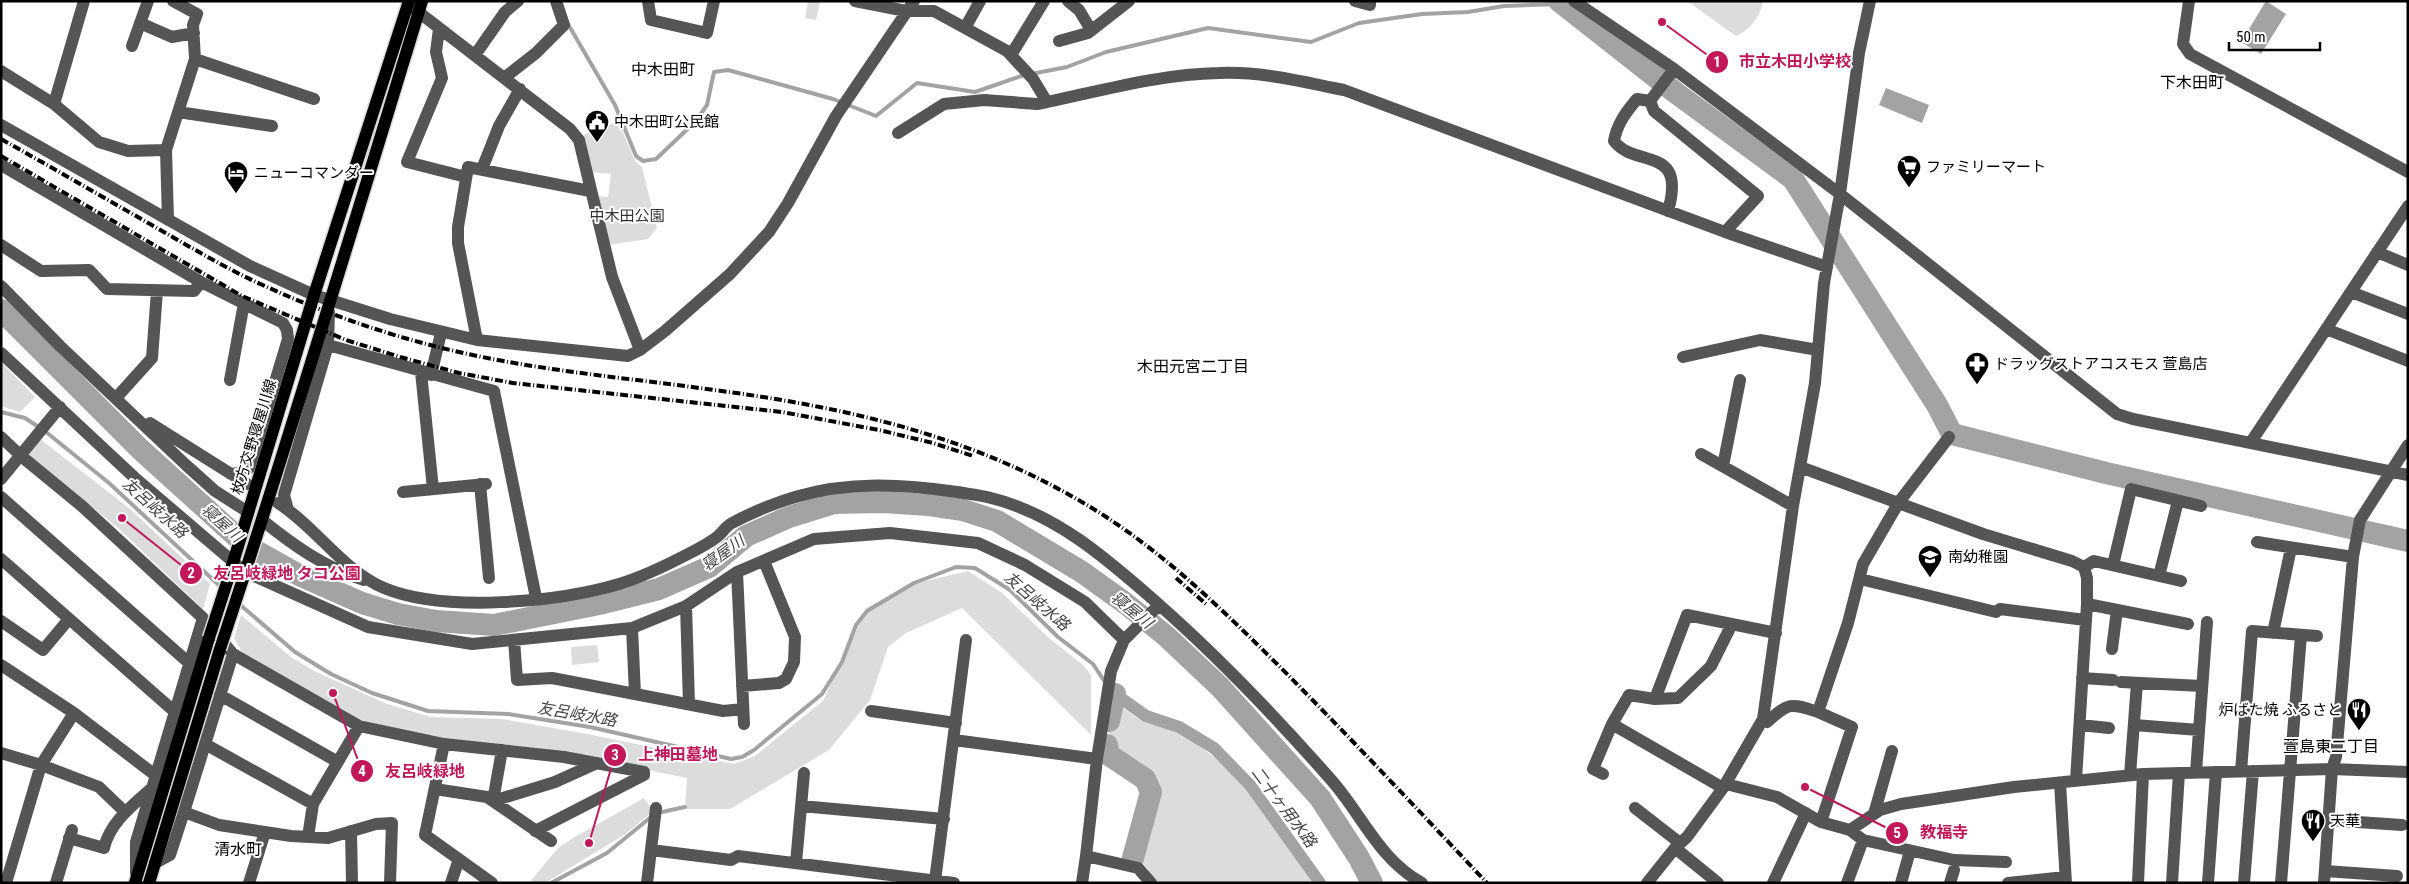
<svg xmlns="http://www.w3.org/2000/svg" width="2409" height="884" viewBox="0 0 2409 884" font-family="'Roboto Condensed','Noto Sans JP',sans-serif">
<rect width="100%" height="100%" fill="#fff"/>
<path fill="#dcdcdc" d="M 808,1 L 820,1 L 816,20 L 805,18 Z
M 1687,1 L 1763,1 C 1761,16 1749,31 1736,36 Z
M 618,121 L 635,161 L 642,167 L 657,228 L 648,239 L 607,245 L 594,196 L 608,197 L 611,174 L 590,172 L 581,136 Z
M 1,362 L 35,397 L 20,412 L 1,406 Z
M 40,439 L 129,508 L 210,584 L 203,609 L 117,527 L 32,459 L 29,452 Z
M 968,571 L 1002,593 L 1049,638 L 1083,665 L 1091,675 L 1091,735 L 962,608 L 906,633 L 888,647 L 870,700 L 829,750 L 730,809 L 685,809 L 687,778 L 623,765 L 439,740 L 357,719 L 246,659 L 234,638 L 241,615 L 292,658 L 316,672 L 387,704 L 431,717 L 502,719 L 587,734 L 734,764 L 755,756 L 823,701 L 867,608 L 909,585 Z
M 597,645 L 599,662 L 572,665 L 571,647 Z
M 1115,702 L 1137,718 L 1173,731 L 1202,748 L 1229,769 L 1254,798 L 1312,883 L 1157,883 L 1145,865 L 1134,857 L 1152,792 C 1146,773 1126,765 1110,754 L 1107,745 Z
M 644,798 L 652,809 L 652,812 L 624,835 L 545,883 L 529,883 L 558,848 L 573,838 Z"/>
<path fill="#a3a3a3" d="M 2266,1 L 2286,14 L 2261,54 L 2241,42 Z
M 1886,88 L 1929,105 L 1922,123 L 1879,105 Z"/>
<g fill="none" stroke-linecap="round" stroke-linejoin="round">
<path stroke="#a3a3a3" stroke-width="4" d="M 568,24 L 615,105 L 636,156 L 643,161 L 656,159 L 696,121 L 707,105 L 714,72 L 728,70 L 833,99 L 876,116 L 917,83 L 975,92 L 1024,75
M 1031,74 L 1067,67 L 1106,52 L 1208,28 L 1311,42 L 1359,23 L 1422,14 L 1468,12 L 1504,6 L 1561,4
M 1,412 L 25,418 L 46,432 L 109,483 L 222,588
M 238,603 L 295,652 L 331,674 L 372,693 L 428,711 L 508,714 L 590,727 L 731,759 L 742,757 L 754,750 L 822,694 L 842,662 L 856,625 L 867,611 L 914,583 L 956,567 L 975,568 L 1010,590 L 1058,637 L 1093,664 L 1105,682
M 662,812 L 685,807
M 551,883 L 607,853 L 651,817"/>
<path stroke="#a3a3a3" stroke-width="12" d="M 1115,694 L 1146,716 L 1179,727 L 1214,748 L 1250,785 L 1320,883"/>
<path stroke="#a3a3a3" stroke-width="22" d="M 1559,1 L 1676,93 L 1793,179 L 1937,405 L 1952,434 L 2106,473 L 2408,541
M 1,310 L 140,449 L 247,546 L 301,576 L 362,603 L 398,614 L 436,621 L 494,625 L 599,604 L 659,589 L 709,567 L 746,536 L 789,517 L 834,503 L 883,502 L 929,505 L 963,510 L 997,521 L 1082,572 L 1125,603 L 1166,636 L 1220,687 L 1320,798 L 1359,858 L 1372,883
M 1109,721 L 1115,694
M 1107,745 L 1109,755 L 1145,779 L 1151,792 L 1133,858"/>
<defs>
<path id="major" d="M 229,576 L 314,295 L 409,1
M 242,582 C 304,389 363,195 422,1
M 135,883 L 209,638
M 149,883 L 220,649"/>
</defs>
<use href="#major" stroke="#dbdbdb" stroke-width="15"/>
<path stroke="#555" stroke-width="12" d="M 648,1 L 651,20 L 707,33 L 714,1
M 855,1 L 906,11 L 934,11 L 1007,51 L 1033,79 L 1047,102 C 1104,90 1161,74 1219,73 C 1261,71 1303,82 1344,90 L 1725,232 L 1827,267
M 1068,1 L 1079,10 L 1091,30
M 1355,1 L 1370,5 L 1370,1
M 1574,1 L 1674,69 L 1840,194 L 2117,414 L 2133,419 L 2408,475
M 2189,1 L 2183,44 L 2190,54 L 2408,172
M 412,7 L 570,129 L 579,140 L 612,277 L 640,350
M 140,23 L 172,37 L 194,33
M 965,28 L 980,1
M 439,29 L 436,52 L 442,78 L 407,162 L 466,177
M 1059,41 L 1088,33 L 1129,1
M 132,46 L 148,1
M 475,55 L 505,12 L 518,1
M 1011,55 L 1044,1
M 195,59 L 314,99
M 1674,69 L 1650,101 L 1654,111 L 1758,196 L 1725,232
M 1,71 L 54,104 L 99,142 L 128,151 L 166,150
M 504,78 L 536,53 L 564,25 L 556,1
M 1650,101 L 1637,99 C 1626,112 1617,124 1614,141 C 1635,169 1687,144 1668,211
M 54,104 L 84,1
M 178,112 L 272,126
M 1,125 L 250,266 L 314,295 L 390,319 L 477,340 L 628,356 L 640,350 L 665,331 L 730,274 L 769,232 L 788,203 L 836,116 L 914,1
M 898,133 L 944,104 L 984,100 L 1037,104 L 1047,102
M 1,165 L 201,282 L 283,323 L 287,330 L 288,339 L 249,468 L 241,473 L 231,474
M 482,169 L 499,126 L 520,89
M 168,220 L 166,150 L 195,59 L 193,25 L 197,14 L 173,1
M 1,245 L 41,271 L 89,270 L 107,289 L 194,291 L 201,282
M 2377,252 L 2408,265
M 1,286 L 60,346 L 186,465 L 215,491 L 248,512
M 2351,292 L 2408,314
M 2326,329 L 2408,361
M 477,340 L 458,243 L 458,227 L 468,167 L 590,191
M 328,345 L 494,391 L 536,598
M 1,353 L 135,478 L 245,572 L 368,627 L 472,644 L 632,628 L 686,606 L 737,572 L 814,539 L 890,533 L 978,543 L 1025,565 L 1085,602 L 1124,640
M 1683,357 L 1760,340 L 1818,350
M 421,372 L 433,489
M 431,375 L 441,333
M 230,380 L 244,303
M 116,398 L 152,358 L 157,291
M 150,423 L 247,484
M 1,437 L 21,456 L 83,507 L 203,618 L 233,654 L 359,726 L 444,744 L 564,757 L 644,772
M 2251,442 L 2408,206
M 1701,454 L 1793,506
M 1723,466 L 1740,380
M 1800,467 L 1983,534 L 2072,561 L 2084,567 L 2087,578 L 2087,604 L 2076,780
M 1,479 L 60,407
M 480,484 L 489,578
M 403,492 L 486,484
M 1,497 L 189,663
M 278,503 C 316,527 342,570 384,588 C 444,613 558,602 619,584 C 642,577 667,565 688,554 C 698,549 709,543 717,537 C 723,532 726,526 732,523 C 751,513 775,503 795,497 C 849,481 903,484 957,492 C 968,494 980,495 991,498 C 1056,514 1107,559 1156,602 C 1221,659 1276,717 1333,782 C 1363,817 1380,860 1422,883
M 288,510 L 284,495 L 328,345 L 329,312
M 262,520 C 293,545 325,568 364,580
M 2257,542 L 2353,557
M 1,559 L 175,712
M 2113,565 L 2131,489 L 2201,506
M 2084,567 L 2094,561 L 2181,581
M 737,572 L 744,724
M 2159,576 L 2178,501
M 1860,579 L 1996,612 L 2000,609 L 2085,620
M 2087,604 L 2188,624
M 686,606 L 689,704
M 1,621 L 43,650 L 69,619
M 632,628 L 635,694
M 2273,633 L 2291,548
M 514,640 L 517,680 L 552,678 L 723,711 L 743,709
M 2112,649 L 2117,610
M 1,665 L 74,713 L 155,775
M 2082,678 L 2113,680
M 2121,682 L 2202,686
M 742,686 L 779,683 L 786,679 L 794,662 L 795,637 L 764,561
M 220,695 L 338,762
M 1655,699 L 1687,615 L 1776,633
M 871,711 L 956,723
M 1763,719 L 1767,722 C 1789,702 1791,703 1818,712
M 1612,724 L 1723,788
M 2080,725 L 2109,728
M 2134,725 L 2199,730
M 954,740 L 1097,759
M 205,744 L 313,804
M 444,744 L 425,835 L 492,883
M 502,750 L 493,801 L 555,782 L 597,763
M 1,753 L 41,765 L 99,787 L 125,812
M 2241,771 L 2252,631 L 2317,636
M 2196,772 L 2207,622
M 1603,774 L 1593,769 L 1612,724 L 1629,695 L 1655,699 L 1678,698 L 1711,666 L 1732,624
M 2130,775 L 2137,683
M 2060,783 L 2066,883
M 1726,784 L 1777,797 L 1821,822 L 1850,830 L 1863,840 L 1954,860 L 2006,862
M 435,789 L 487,797 L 551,841
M 801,806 L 944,819
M 1635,808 L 1680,843
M 184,812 L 233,654
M 1874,814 L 1892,751
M 2328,820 L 2402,825
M 1821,822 L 1852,727 L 1818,712 L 1848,623 L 1863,564 L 1899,502 L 1949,437
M 1850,830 L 1880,810 L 1901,804 L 2014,787 L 2143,774 L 2332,769 L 2408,772
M 351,831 L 352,883
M 535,831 L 644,775 L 644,772
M 308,837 L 313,804 L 359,726
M 69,838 L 104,848 C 110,822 133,805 152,788
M 1675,848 L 1718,883
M 651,850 L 731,860 L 738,856 L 954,883
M 155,863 L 170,855 L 184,812 L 219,825 L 291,836 L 328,838 L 376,824 L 392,823 L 390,883
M 796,863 L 804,773
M 2325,871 L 2397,876
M 136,873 L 136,842 L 203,618
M 935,881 L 966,640
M 6,883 L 41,765 L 74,713
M 56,883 L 72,830
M 249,883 L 265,832
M 451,883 L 459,859
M 647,883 L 656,808
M 1082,883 L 1086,856
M 1151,883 L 1138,868 L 1086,856 L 1097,759 L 1111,671 L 1124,640 L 1159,605
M 1647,883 L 1675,848 L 1687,837 L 1723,788 L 1763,719 L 1793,506 L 1815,383 L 1824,283 L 1840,194 L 1859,53 L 1870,1
M 1773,883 L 1806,813
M 1847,883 L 1863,840
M 1901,883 L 1910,851
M 1950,883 L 1954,870
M 2008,883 L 2065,877
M 2138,883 L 2143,774
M 2172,883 L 2179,773
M 2208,883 L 2216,772
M 2244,883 L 2253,771
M 2281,883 L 2301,635
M 2324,883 L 2332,769 L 2336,757 L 2353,557 L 2360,520 L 2408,445"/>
<use href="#major" stroke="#000" stroke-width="12"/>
<path stroke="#000" stroke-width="4" stroke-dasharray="8 2.5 1 2.5" stroke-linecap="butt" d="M 1,139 C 51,167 101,196 150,224 C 185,244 220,265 256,282 C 321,312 388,336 459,352 C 542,371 629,378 714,390 C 837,406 956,432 1066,493 C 1153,540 1222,609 1291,678 C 1357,745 1422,814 1487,883
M 1,156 L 242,296 L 346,340 L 400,357 L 459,373 L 513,383 L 782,412 L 879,430 L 933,443 L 973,456
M 1176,578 L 1206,604"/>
<defs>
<path id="major-bridge" d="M 209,638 L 229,576
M 220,649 L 242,582"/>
</defs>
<use href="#major-bridge" stroke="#dbdbdb" stroke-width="15" stroke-linecap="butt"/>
<use href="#major-bridge" stroke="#000" stroke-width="12"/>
</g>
<defs>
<symbol id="civic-pin" viewBox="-11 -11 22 30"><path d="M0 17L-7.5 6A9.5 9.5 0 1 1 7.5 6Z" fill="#000" stroke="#fff"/><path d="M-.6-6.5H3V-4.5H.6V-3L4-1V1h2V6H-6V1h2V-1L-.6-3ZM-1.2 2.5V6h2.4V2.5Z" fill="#fff"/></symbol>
<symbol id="supermarket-pin" viewBox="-11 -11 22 30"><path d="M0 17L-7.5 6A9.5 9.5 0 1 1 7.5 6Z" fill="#000" stroke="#fff"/><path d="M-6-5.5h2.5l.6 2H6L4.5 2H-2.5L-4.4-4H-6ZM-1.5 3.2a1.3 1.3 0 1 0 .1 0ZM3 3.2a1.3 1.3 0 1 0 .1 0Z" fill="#fff"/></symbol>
<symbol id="hotel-pin" viewBox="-11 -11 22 30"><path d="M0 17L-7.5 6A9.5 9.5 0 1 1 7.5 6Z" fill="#000" stroke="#fff"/><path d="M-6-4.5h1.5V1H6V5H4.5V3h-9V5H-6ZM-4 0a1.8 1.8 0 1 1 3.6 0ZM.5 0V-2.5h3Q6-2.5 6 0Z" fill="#fff"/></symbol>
<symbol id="pharmacy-pin" viewBox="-11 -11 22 30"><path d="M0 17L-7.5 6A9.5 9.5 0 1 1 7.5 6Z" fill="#000" stroke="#fff"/><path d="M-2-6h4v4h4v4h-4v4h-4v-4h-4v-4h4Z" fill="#fff"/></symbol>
<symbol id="school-pin" viewBox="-11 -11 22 30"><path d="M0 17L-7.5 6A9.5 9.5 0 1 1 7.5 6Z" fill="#000" stroke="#fff"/><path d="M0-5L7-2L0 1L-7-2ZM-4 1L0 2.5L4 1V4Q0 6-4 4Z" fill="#fff"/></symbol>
<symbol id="restaurant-pin" viewBox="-11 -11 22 30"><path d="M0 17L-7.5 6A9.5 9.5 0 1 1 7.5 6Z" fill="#000" stroke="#fff"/><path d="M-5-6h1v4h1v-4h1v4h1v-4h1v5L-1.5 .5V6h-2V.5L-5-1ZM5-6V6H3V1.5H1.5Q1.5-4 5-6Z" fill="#fff"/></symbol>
</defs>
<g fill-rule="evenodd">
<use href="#civic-pin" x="583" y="108" width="28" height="38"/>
<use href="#supermarket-pin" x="1895" y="153" width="28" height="38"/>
<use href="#hotel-pin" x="222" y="159" width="28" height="38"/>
<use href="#pharmacy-pin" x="1963" y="350" width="28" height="38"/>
<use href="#school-pin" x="1916" y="543" width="28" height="38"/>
<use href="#restaurant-pin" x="2345" y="696" width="28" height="38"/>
<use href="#restaurant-pin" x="2299" y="807" width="28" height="38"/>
</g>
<g text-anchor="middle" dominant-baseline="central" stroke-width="4" stroke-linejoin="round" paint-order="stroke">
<g font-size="15" fill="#000" stroke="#fff" text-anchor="start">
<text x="614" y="122">中木田町公民館</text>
<text x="1926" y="167">ファミリーマート</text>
<text x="254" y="173">ニューコマンダー</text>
<text x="1994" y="364">ドラッグストアコスモス 萱島店</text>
<text x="1948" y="557">南幼稚園</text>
<text x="2342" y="710" text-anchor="end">炉ばた焼 ふるさと</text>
<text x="2330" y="821">天華</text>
</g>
<g font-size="15" fill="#333" stroke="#fff">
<text x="627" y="216">中木田公園</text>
</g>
<g font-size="15" fill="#000" stroke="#fff">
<text transform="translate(254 437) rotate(-73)">枚方交野寝屋川線</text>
</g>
<g font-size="16" fill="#000" stroke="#fff">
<text x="663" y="69">中木田町</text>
<text x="2192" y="82">下木田町</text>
<text x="1193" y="366">木田元宮二丁目</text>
<text x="2331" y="746">萱島東二丁目</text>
<text x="238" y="849">清水町</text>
</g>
<g font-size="16" font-style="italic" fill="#444" stroke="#fff">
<text transform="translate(155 508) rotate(42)">友呂岐水路</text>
<text transform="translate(222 523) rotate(42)">寝屋川</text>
<text transform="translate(723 553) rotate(-36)">寝屋川</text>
<text transform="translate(1037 601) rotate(41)">友呂岐水路</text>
<text transform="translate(1132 610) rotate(39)">寝屋川</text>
<text transform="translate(577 714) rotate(10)">友呂岐水路</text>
<text transform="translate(1284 807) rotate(53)">二十ヶ用水路</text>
</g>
</g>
<path fill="none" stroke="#c2185b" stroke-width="2" d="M1662 22L1717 62M122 518L191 573M589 843L615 755M333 693L362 771M1805 787L1897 833"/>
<g fill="#c2185b" stroke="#fff" stroke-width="2">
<circle cx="1662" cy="22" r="5"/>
<circle cx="122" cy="518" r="5"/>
<circle cx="589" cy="843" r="5"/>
<circle cx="333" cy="693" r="5"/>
<circle cx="1805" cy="787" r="5"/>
<circle cx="1717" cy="62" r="12"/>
<circle cx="191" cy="573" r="12"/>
<circle cx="615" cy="755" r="12"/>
<circle cx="362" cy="771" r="12"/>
<circle cx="1897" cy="833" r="12"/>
</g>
<g font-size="15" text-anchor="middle" font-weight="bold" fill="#fff">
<text x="1717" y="67">1</text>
<text x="191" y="578">2</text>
<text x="615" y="760">3</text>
<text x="362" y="776">4</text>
<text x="1897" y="838">5</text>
</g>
<g font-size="16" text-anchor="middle" font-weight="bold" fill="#c2185b" stroke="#fff" stroke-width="4" stroke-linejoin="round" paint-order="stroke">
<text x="1795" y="67">市立木田小学校</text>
<text x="287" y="579">友呂岐緑地 タコ公園</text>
<text x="678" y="760">上神田墓地</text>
<text x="425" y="777">友呂岐緑地</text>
<text x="1944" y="838">教福寺</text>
</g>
<rect width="2409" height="884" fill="none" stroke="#000000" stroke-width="5"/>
<path d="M2229 42v8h91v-8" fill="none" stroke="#000000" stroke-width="2.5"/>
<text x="2236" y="42" font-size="15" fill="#000000" stroke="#ffffff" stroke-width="4" paint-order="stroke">50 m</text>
</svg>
